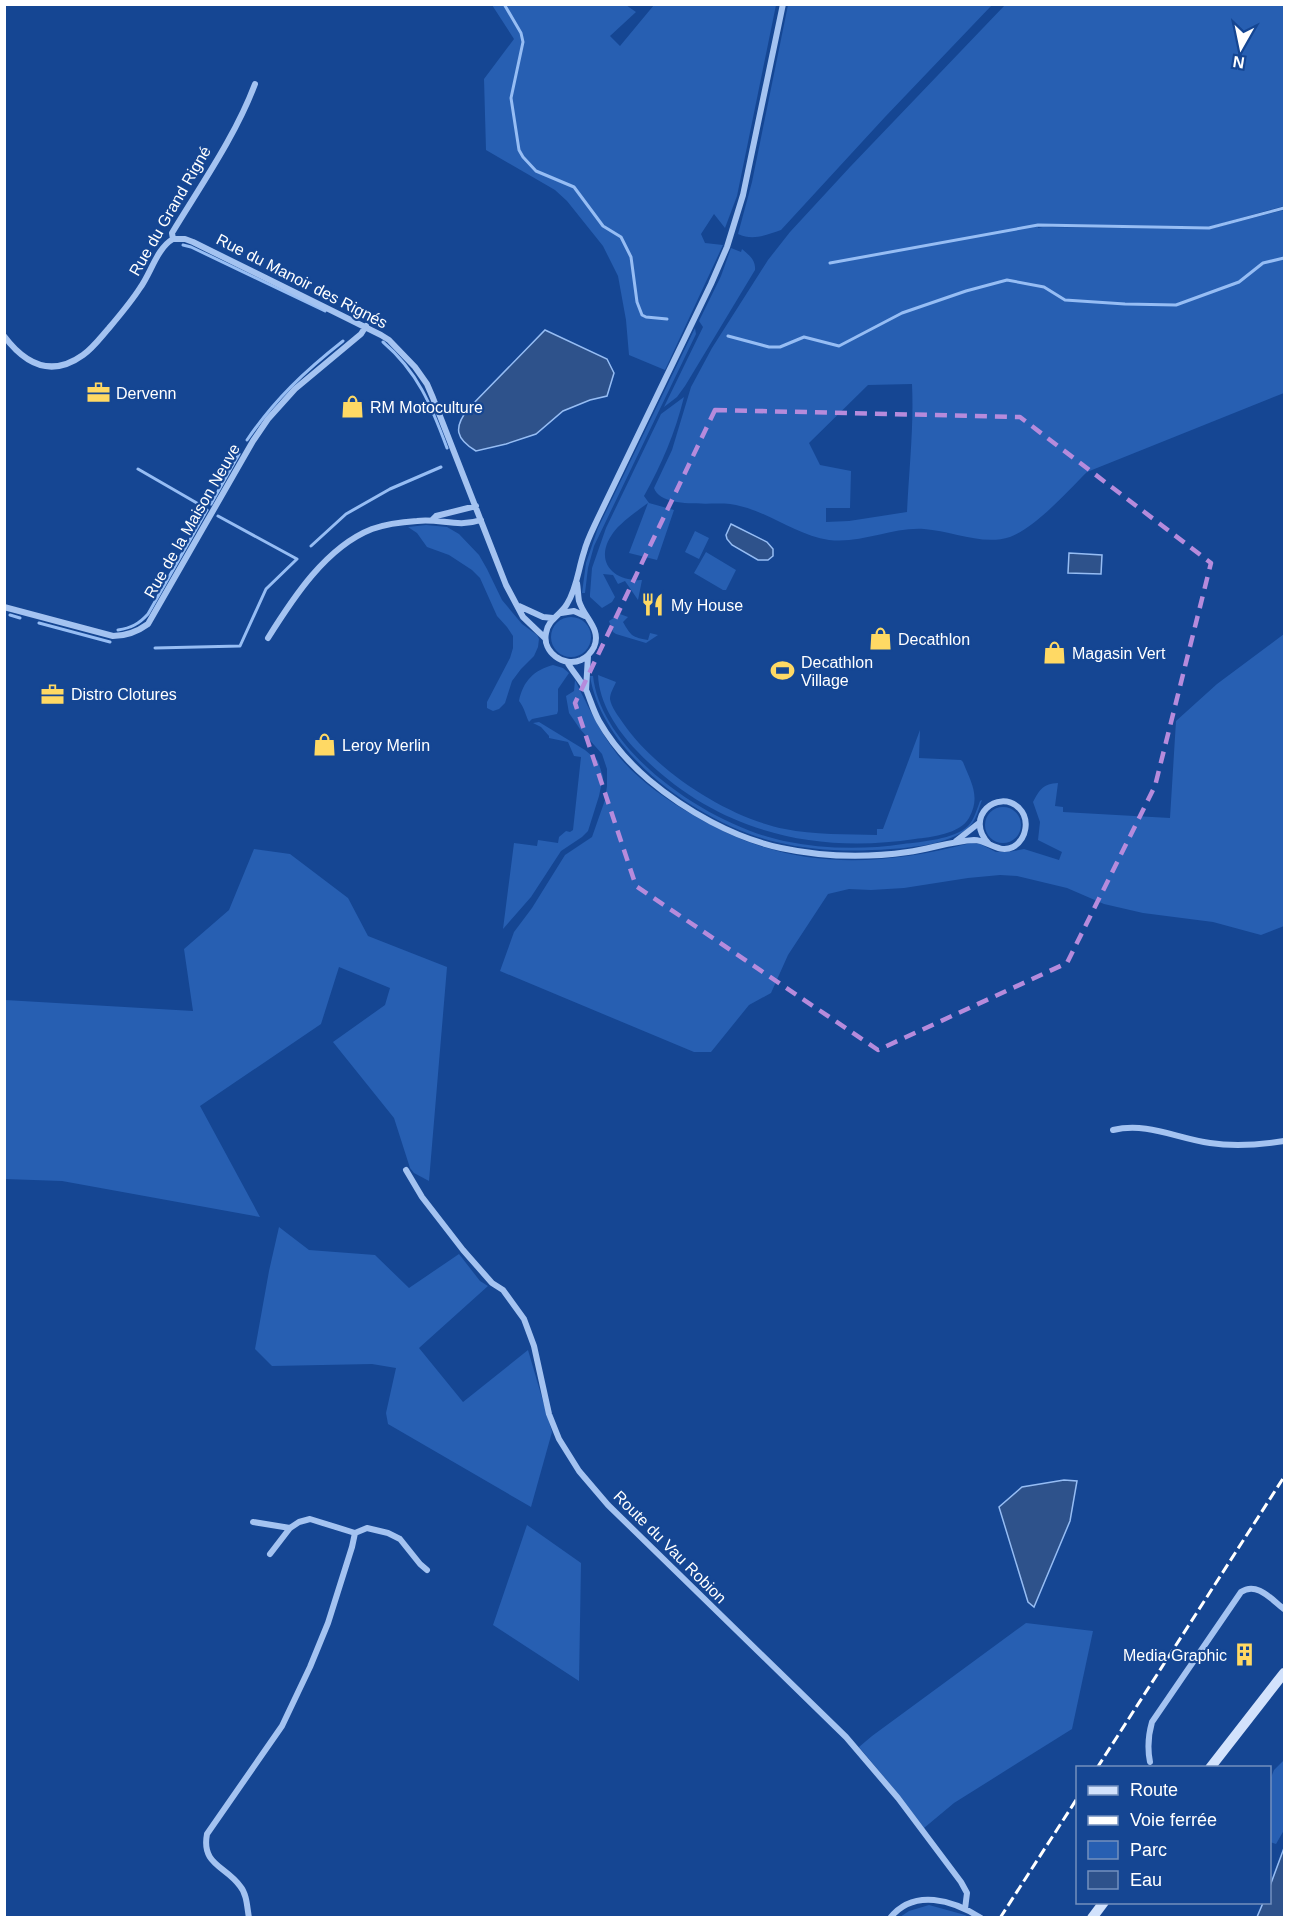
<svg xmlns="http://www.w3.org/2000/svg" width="1289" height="1922" viewBox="0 0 1289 1922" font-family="Helvetica,sans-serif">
<rect width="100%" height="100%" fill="#154693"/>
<path fill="#275fb2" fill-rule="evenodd" d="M 492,5 L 626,5 L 636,12 L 610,36 L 620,46 L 654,5 L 776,5 L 737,196 L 725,228 L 714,214 L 701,234 L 705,243 L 723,245 L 665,370 L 629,355 L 626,320 L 618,276 L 603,246 L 567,201 L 555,190 L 486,150 L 484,79 L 514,39 Z
M 788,5 L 992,5 L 885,117 L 781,230 C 766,235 753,241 738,234 L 752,182 Z
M 1005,5 L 1284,5 L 1284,206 L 1209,227 L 1037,224 L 1038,228 L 1043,227 L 1210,229 L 1284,210 L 1284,393 L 1087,472 C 1067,492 1036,527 1010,537 C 983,546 952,531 924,529 C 892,527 861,544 829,540 C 794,535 766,509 730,504 C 711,502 661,509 654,488 L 672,450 L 691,387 L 712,348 L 768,260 L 790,232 L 850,167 ZM 912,384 C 914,427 909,469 907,512 L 849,521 L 826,522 L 826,508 L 850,508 L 851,471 L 820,465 L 809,443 L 868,385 Z
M 731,248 L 741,252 L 742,249 C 749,255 756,260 755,270 L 685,386 L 677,397 L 664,407 L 703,327 L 699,321 L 721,276 Z
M 695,328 L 696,334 L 594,546 L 588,568 L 585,593 L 582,593 L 586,563 L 598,528 Z
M 684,397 C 675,433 662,464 644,496 L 649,503 L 674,510 L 657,560 L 629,553 L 648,503 C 638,510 619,524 613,533 C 593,561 613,582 642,580 L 638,600 L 625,581 L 618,584 L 613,575 L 603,574 L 615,597 L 612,602 L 602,608 L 590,597 L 590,594 L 592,568 L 606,528 L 661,414 Z
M 426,525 L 447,527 L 459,534 L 479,555 L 487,569 L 502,600 L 522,624 L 537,635 L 539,639 L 538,647 L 534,656 L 521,669 L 512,681 L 505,703 L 499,709 L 493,711 L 487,708 L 487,702 L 510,658 L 513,648 L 513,636 L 507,627 L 497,616 L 480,578 L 472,570 L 449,555 L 427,547 L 417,533 L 408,527 Z
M 695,531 L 709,538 L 699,559 L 685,552 Z
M 706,552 L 736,570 L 726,590 L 723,590 L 694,573 Z
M 620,614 L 628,617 L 623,622 C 631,636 632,637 648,640 L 650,633 L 658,635 L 646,643 L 616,634 L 613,632 L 609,621 Z
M551 637a20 20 0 1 1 40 0a20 20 0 1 1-40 0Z
M 1284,634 L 1284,926 L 1261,935 L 1213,922 L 1143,913 L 1104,904 L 1067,888 L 1017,876 L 1000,875 L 968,878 L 904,888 L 871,890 L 849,889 L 828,894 L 788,955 L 771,993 L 749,1005 L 711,1052 L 694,1052 L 500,971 L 514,932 L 532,908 L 565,855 L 592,837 L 605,800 L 607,786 L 607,769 L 602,754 L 580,729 L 569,713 L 566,696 L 574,691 L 575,680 C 590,710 600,733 621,759 C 641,782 667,800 693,815 C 785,870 869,869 971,843 L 980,844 L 996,852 L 1008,852 L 1024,849 L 1059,860 L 1062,852 L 1038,840 L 1040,822 L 1033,802 C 1040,789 1043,784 1058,783 L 1055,806 L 1063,807 L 1063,812 L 1170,818 L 1176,721 L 1217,684 Z
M 553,665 L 563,668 L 569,673 L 558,689 L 558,711 L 557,714 L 532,719 L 529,722 C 525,714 525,709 519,701 C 523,681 534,670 553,665 Z
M 598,675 L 616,682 C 614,687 610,693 610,699 C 611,707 619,717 623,723 C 656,771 728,818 785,829 C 813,835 848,834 877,835 L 877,829 L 883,829 L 920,730 L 919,758 L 961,760 L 963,762 C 971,782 981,797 969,818 C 960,834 931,837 915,839 C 810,855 711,829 636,750 C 617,730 599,703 598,675 Z
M 590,676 L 593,676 C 602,755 712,826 784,841 C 823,849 863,850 903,844 C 921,842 955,839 968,826 C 974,820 977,809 980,801 L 982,800 C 979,808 977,818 971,825 C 956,843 912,848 890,849 C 852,852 813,851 776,842 C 701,824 603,756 590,676 Z
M 539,722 L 585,750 L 598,761 L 603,777 L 599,796 L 588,831 L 582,837 L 561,851 L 531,897 L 503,929 L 514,843 L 537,846 L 538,840 L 558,843 L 559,837 L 566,831 L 570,832 L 573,830 L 581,757 L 574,756 L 568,742 L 549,738 L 549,736 L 541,727 L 533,723 Z
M985 825a18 18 0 1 1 36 0a18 18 0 1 1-36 0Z
M 254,849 L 290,854 L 348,898 L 368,936 L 447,967 L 429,1181 L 414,1173 L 410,1168 L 394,1118 L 333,1042 L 385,1005 L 390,988 L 339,967 L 321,1024 L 200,1106 L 260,1217 L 62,1181 L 5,1179 L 5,1000 L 193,1011 L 184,949 L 229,910 Z
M 279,1227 L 309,1250 L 375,1255 L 409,1288 L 459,1254 L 480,1281 L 488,1286 L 419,1348 L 463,1402 L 528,1350 L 552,1432 L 531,1507 L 388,1424 L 386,1413 L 396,1368 L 372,1364 L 272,1366 L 255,1349 L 269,1271 Z
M 527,1525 L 581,1563 L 579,1681 L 493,1625 Z
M 1026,1623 L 1093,1631 L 1072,1729 L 954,1803 L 924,1828 L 900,1796 L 859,1747 L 872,1736 Z
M 1284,1760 L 1284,1830 L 1276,1844 L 1270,1842 L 1270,1780 L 1274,1770 Z
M 929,1905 L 965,1915 L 969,1917 L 900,1917 L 909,1911 Z"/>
<path fill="#2e528b" stroke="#96bdf4" stroke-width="1.5" d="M 545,330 L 607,359 L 614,373 L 607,396 L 590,400 L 563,411 L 536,434 L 506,444 L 476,451 C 456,439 453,428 468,409 Z
M 731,524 L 767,542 L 773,549 L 773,556 L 768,560 L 758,560 L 732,545 L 727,539 L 726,535 Z
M 1069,553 L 1102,555 L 1101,574 L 1068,573 Z
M 1064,1480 L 1077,1481 L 1070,1521 L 1034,1607 L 1028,1602 L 999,1507 L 1022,1487 Z
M 1284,1848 L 1284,1917 L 1257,1917 L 1263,1903 L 1270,1902 L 1270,1886 Z"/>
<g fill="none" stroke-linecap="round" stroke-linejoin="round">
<path stroke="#96bdf4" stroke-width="3" d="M 504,4 L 521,33 L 523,42 L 511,98 L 519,150 L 523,157 L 536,171 L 574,187 L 603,226 L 621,237 L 631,257 L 637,302 L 642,315 L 646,317 L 667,319
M 183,245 L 191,247 L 325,311
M 830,263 L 1038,225 L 1209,228 L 1284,208
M 728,336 L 769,347 L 780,347 L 804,337 L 839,346 L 902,313 L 966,291 L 1007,280 L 1044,287 L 1065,300 L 1125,304 L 1176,305 L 1239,282 L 1263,263 L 1284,258
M 383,342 C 418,372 431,405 447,448
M 247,440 C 275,399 305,371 343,341
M 138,469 L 202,506
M 211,504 L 239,454
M 311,546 L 346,514 L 390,489 L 441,467
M 10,615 L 20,618
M 39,623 L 110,642
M 118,630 C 131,628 139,624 148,614 L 207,510
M 155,648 L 240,646 L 266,589 L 297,559 L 218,516"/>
<path stroke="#a4c3f1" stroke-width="6" d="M 173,239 L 185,239 L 193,242 L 381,335 L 389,340 L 415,367 L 427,384 L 433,398 L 506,585 L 523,617 L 545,638
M 173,239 L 172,233 C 201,185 235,137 255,84
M 4,336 C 25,364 51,378 83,355 C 93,348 101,337 109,328 C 120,315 131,302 140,288 C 151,273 157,248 173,239
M 433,519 L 436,516 L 476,506
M 577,583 C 578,589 578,596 579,601 C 584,618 602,629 594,647 C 591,653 587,657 581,660 C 564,668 542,652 546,633 C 548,619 561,615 567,604 C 577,588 578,570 584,552 C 587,540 593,529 598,518 L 711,284 L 727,247 L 743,195 L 783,4
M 519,606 L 543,617 L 553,618
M 4,607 L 113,636 C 127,636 137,632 148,624 L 253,441 L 268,419 L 295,389 L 361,334 L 366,326
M 561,613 L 574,611 L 585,616
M 268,638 C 293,598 326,547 372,529 C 386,524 402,522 417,521 C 440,518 457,528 481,520
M 567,662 C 573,672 582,682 587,692 C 591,702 594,712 599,721 C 612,744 629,763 649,780 C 686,811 734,838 781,848 C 823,857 866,858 908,852 C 930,849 952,841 974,840 C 988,840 998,854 1013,847 C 1027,839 1030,819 1019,808 C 998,788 963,817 989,844
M 586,690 L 588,656
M 956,841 L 979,823
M 1113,1130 C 1147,1122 1176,1138 1210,1143 C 1235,1147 1259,1145 1284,1141
M 406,1170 L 422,1197 L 463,1250 L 492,1283 L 503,1290 L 524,1319 L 534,1346 L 549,1414 L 559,1439 L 579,1471 L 608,1505 L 846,1737 L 898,1798 L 961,1882 L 967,1893 L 965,1909
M 253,1522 L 290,1528
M 270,1554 L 290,1528 L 299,1522 L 310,1519 L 355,1533 L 367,1528 L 388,1533 L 400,1539 L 420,1564 L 427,1570
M 1150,1762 C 1147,1747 1148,1736 1152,1722 L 1241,1592 C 1257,1581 1272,1600 1284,1609
M 249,1918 C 247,1907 247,1894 240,1886 C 226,1866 201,1865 207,1834 L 282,1726 L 310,1667 L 328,1623 L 352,1547 L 355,1533
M 890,1918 C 914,1888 953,1900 981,1918"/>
<path stroke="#d2e2fc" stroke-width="10" d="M 1210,1768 L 1284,1673
M 1092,1918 L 1104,1902"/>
<path stroke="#fff" stroke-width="3" stroke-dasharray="10 4.5" stroke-linecap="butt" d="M 1097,1768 L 1284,1477
M 1000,1918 L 1078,1797"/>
</g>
<path fill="none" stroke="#b68bdc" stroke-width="4.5" stroke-dasharray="12 8" stroke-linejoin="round" d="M 715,410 L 1020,417 L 1211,563 L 1155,786 L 1067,963 L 878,1050 L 636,886 L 575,703 Z"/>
<defs>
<symbol id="office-bare" viewBox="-9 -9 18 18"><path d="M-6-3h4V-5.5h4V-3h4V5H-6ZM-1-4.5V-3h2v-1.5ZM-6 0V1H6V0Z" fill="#ffd964" stroke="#154693" stroke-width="2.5" paint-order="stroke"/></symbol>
<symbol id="shop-bare" viewBox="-9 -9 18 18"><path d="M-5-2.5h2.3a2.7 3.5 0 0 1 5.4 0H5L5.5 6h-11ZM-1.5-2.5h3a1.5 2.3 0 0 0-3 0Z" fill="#ffd964" stroke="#154693" stroke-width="2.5" paint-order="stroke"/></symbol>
<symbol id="restaurant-bare" viewBox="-9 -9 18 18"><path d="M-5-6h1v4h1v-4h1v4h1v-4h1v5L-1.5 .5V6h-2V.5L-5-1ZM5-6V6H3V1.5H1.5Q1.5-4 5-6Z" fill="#ffd964" stroke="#154693" stroke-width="2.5" paint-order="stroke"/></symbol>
<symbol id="stadium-bare" viewBox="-9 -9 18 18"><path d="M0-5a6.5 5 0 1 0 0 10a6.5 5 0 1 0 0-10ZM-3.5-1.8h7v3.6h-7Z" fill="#ffd964" stroke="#154693" stroke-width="2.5" paint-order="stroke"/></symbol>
<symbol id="building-bare" viewBox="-9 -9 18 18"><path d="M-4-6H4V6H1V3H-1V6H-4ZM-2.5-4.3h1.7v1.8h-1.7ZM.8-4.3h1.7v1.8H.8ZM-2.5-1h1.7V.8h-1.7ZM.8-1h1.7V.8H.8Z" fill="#ffd964" stroke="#154693" stroke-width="2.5" paint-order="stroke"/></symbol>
</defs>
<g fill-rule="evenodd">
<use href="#office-bare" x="82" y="376" width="33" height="33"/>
<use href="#shop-bare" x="336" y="390" width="33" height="33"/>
<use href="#restaurant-bare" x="636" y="588" width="33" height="33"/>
<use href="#shop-bare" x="864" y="622" width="33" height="33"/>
<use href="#shop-bare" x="1038" y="636" width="33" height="33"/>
<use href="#stadium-bare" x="766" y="654" width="33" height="33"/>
<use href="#office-bare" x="36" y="678" width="33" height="33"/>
<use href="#shop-bare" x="308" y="728" width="33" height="33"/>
<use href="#building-bare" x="1228" y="1638" width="33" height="33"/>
</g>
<g text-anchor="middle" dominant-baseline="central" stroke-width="4.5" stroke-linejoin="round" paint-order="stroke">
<g font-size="16" fill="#fff" stroke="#154693">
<text transform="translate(170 211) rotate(-60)">Rue du Grand Rigné</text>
<text transform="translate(302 281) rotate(27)">Rue du Manoir des Rignés</text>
<text transform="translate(192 521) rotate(-60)">Rue de la Maison Neuve</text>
<text transform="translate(670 1547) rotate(45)">Route du Vau Robion</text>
</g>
<g font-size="16" fill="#fff" stroke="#154693" text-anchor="start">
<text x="116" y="393">Dervenn</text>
<text x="370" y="407">RM Motoculture</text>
<text x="671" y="605">My House</text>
<text x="898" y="639">Decathlon</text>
<text x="1072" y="653">Magasin Vert</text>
<text x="801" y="662">Decathlon<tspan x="801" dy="18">Village</tspan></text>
<text x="71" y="694">Distro Clotures</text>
<text x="342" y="745">Leroy Merlin</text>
<text x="1227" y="1655" text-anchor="end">Media Graphic</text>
</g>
</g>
<rect width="1289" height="1922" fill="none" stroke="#ffffff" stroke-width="12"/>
<rect x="1076" y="1766" width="195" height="138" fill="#154693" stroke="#7390be" stroke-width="1.5"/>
<rect x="1088" y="1786" width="30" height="9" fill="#d2e2fc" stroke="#7390be" stroke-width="1.5"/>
<text x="1130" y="1796" font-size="18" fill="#ffffff">Route</text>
<rect x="1088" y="1816" width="30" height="9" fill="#ffffff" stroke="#7390be" stroke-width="1.5"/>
<text x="1130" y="1826" font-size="18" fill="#ffffff">Voie ferrée</text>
<rect x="1088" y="1841" width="30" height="18" fill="#275fb2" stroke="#7390be" stroke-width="1.5"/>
<text x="1130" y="1856" font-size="18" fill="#ffffff">Parc</text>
<rect x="1088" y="1871" width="30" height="18" fill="#2e528b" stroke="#7390be" stroke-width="1.5"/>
<text x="1130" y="1886" font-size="18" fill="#ffffff">Eau</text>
<g transform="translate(1241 48) rotate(189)" stroke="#154693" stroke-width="4.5" paint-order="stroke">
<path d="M0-4.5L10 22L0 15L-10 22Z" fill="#ffffff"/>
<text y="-9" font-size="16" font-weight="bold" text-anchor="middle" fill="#ffffff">N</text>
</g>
</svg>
